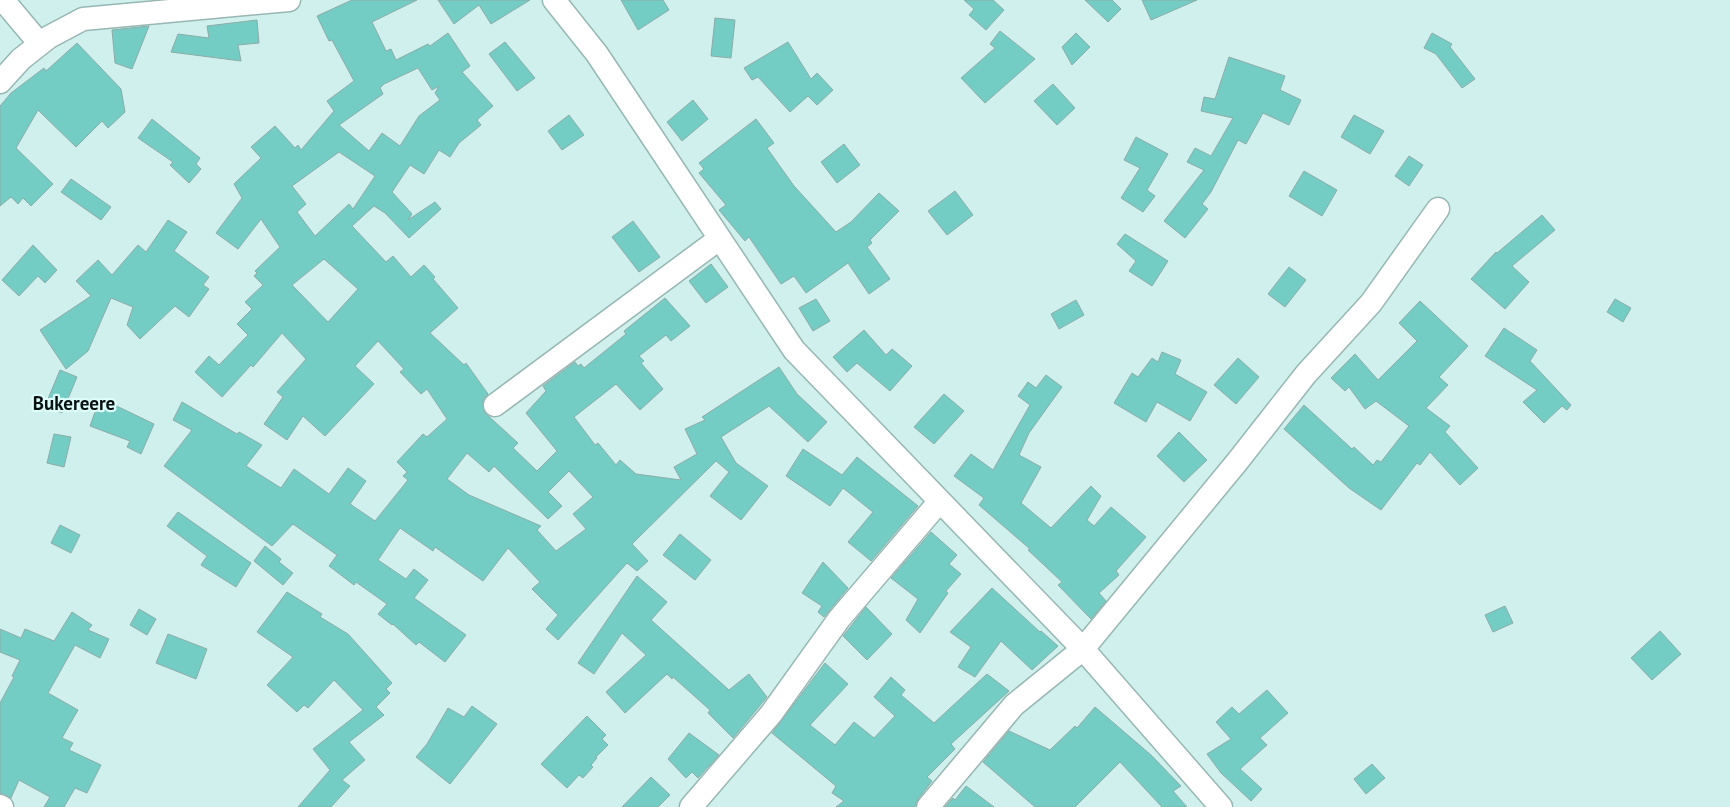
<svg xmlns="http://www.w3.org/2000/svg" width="1730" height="807" viewBox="0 0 1730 807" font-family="'PT Sans',sans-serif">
<rect width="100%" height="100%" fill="#cff0ec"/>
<path fill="#73cdc5" stroke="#8caca8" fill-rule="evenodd" d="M 352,0 L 417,0 L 372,22 L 386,51 L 391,49 L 396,60 L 428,44 L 430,46 L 448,33 L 470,66 L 462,72 L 493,106 L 477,120 L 481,125 L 459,143 L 450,157 L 439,150 L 424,174 L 410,165 L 392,192 L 412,214 L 408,220 L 435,202 L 441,209 L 409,238 L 385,213 L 374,206 L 352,226 L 386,262 L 393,256 L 411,277 L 424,265 L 435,277 L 433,279 L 458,308 L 430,333 L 464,365 L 466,363 L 488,394 L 483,400 L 484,412 L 518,443 L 513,448 L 537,471 L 557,451 L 526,413 L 546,391 L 543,386 L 575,362 L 578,366 L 581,364 L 584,368 L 626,334 L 624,331 L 665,298 L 690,326 L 671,341 L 666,335 L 639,356 L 644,361 L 641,363 L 663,389 L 640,410 L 616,384 L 574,417 L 595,445 L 598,443 L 616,465 L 620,460 L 636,474 L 681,480 L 674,467 L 697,454 L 685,429 L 705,420 L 702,417 L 779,367 L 797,394 L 827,422 L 808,442 L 769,406 L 721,437 L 736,463 L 768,486 L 741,520 L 710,496 L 729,472 L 716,461 L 632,544 L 648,561 L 637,571 L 627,563 L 558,640 L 546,629 L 558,615 L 532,589 L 540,582 L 508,548 L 483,581 L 435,547 L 433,551 L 400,528 L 378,560 L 406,579 L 414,569 L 428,580 L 414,598 L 466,635 L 445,662 L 419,642 L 416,645 L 393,624 L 392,625 L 378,614 L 387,604 L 356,582 L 354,585 L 329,566 L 337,555 L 293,524 L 272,546 L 164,466 L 192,430 L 173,420 L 182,402 L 237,434 L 239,432 L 262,445 L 246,466 L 281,488 L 294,469 L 329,494 L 348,468 L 366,481 L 350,504 L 375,521 L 408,480 L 403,476 L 407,472 L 397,462 L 423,434 L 427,437 L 447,419 L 427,389 L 421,394 L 400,372 L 404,369 L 378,341 L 355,366 L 374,384 L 325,436 L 303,416 L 287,440 L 264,424 L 283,397 L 277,392 L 306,359 L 282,333 L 253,367 L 251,365 L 222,397 L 195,372 L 209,356 L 219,365 L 248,335 L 237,324 L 252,309 L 245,302 L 263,285 L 254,276 L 257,273 L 255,271 L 280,247 L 261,219 L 238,249 L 216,233 L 242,198 L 234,184 L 261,158 L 251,147 L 275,126 L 295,148 L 298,145 L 301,150 L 334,111 L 327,101 L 354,81 L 332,40 L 329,41 L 317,16 ZM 418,68 L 432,90 L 439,86 L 435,93 L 440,100 L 419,116 L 400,146 L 382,133 L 369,151 L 339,125 L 383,94 L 380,88 L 384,84 ZM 339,152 L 375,176 L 353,209 L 349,204 L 315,236 L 297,212 L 306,204 L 292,186 ZM 324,259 L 358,289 L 328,322 L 292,285 ZM 467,453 L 489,472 L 494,466 L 548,519 L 562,506 L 548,492 L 569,471 L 593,497 L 573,514 L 586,529 L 556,551 L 537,530 L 541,526 L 469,495 L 447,479 Z
M 438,0 L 530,0 L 491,24 L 479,5 L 454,24 Z
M 621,0 L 663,0 L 669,10 L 638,30 Z
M 964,0 L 993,0 L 1004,10 L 986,30 L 969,15 L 974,9 Z
M 1085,0 L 1112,0 L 1121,9 L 1108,22 Z
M 1142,0 L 1197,0 L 1151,20 Z
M 715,18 L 735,20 L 731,58 L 711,56 Z
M 257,20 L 259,43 L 238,45 L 241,61 L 171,52 L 178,34 L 209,38 L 207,26 Z
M 149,26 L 132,69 L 115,63 L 112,30 Z
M 1000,31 L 1035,59 L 985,103 L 961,78 L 995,48 L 990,44 Z
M 1076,33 L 1090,47 L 1072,65 L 1062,47 Z
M 1432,33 L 1452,44 L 1450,47 L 1475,79 L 1462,88 L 1436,54 L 1424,48 Z
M 505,42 L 535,78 L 517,91 L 489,54 Z
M 788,42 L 811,79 L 817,73 L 833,90 L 817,105 L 808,96 L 790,112 L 758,77 L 752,80 L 744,68 Z
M 77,43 L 121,89 L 125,112 L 108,128 L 102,121 L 76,147 L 38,110 L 16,148 L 53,184 L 31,206 L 23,198 L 18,204 L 11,197 L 0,206 L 0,106 L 11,93 L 44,68 L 46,71 Z
M 1229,57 L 1285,76 L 1280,90 L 1301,100 L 1289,125 L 1263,113 L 1246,144 L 1238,140 L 1211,192 L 1202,204 L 1208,209 L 1185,238 L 1164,221 L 1204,170 L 1187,162 L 1195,148 L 1211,156 L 1233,118 L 1201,111 L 1204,97 L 1215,99 Z
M 1053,84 L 1075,108 L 1057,125 L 1034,101 Z
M 693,100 L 708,119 L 682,141 L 667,122 Z
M 569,115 L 584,135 L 562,150 L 548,131 Z
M 1354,115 L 1384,131 L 1370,154 L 1341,137 Z
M 152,119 L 200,158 L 196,164 L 201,169 L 189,183 L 170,165 L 173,162 L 138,138 Z
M 756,119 L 774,143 L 767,148 L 794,186 L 836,232 L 851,222 L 879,193 L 899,211 L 870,240 L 872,243 L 867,247 L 890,279 L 869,294 L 848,263 L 806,293 L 794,276 L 781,284 L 749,237 L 745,241 L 719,210 L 726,205 L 699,173 L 704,169 L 699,163 Z
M 1136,137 L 1168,154 L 1147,190 L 1155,196 L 1143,212 L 1121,198 L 1140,168 L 1124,160 Z
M 844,144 L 860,165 L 837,183 L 821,162 Z
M 1409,156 L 1423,165 L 1409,186 L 1395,176 Z
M 1304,171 L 1337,190 L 1322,216 L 1289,196 Z
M 71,179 L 111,207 L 101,220 L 61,192 Z
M 955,191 L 973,215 L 947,235 L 928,211 Z
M 1542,215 L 1555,230 L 1512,266 L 1529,282 L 1505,309 L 1471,279 L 1496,252 L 1497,253 Z
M 168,220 L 187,232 L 174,251 L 209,277 L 203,285 L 209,289 L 189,317 L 175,306 L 140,339 L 127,325 L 133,307 L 111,298 L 88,351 L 66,369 L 40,330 L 91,296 L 76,281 L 98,260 L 112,275 L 138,245 L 146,252 Z
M 633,221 L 660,257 L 639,272 L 612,237 Z
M 1125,234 L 1168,261 L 1152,286 L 1129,271 L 1136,261 L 1117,244 Z
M 33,245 L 57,270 L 45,283 L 38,276 L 19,296 L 2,280 Z
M 711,264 L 728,287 L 706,303 L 689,281 Z
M 1289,267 L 1306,280 L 1285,307 L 1268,294 Z
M 816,299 L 830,321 L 813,331 L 799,308 Z
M 1615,299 L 1631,308 L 1623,322 L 1607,312 Z
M 1076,300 L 1084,315 L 1059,329 L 1051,314 Z
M 1420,301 L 1468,346 L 1439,377 L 1448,385 L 1426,408 L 1450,426 L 1445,432 L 1478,468 L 1460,485 L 1430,452 L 1420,465 L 1417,463 L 1381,510 L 1349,488 L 1284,429 L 1304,405 L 1352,449 L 1354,447 L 1373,465 L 1377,460 L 1381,462 L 1409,426 L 1376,401 L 1365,409 L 1349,387 L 1345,391 L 1331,378 L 1355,354 L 1378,380 L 1417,341 L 1399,323 Z
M 1504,328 L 1537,350 L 1530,361 L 1571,405 L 1567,410 L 1562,406 L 1544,423 L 1523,402 L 1537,390 L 1485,356 Z
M 864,330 L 886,355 L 892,349 L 912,366 L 890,391 L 857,363 L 847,372 L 833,357 Z
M 1162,352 L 1181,360 L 1175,374 L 1207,392 L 1190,421 L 1157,402 L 1146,422 L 1114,403 L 1132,373 L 1138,377 L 1152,358 L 1158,362 Z
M 1238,358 L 1259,377 L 1236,404 L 1214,385 Z
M 60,370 L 77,377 L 62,413 L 45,406 Z
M 1046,375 L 1062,387 L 1029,433 L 1019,455 L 1041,467 L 1021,503 L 1051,528 L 1091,486 L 1101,496 L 1087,520 L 1094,526 L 1111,507 L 1146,537 L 1116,571 L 1119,575 L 1099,593 L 1106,601 L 1091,619 L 1058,585 L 1062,582 L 1028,550 L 1030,549 L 979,505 L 984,498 L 954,476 L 971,454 L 993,470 L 1030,405 L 1018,396 L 1028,382 L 1036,388 Z
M 944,394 L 964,411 L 934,444 L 914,427 Z
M 100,398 L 154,424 L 141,454 L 127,447 L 130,441 L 90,426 Z
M 1179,432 L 1207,460 L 1184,482 L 1157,456 Z
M 54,434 L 71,437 L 64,467 L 47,463 Z
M 803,449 L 842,475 L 857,457 L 918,506 L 871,561 L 848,542 L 873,512 L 843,488 L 830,506 L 786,476 Z
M 178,512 L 251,563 L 236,587 L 201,565 L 207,556 L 167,526 Z
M 60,525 L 80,535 L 71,553 L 51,543 Z
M 931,532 L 957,555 L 949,564 L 961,574 L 946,591 L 948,593 L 920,633 L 906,620 L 918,599 L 891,578 Z
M 680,534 L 711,560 L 695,580 L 663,555 Z
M 265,546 L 281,559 L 279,562 L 293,573 L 283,585 L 254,561 Z
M 823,562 L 848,588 L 824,617 L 818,612 L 822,606 L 802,593 Z
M 637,576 L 667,602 L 651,620 L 729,690 L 749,674 L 767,697 L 733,738 L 708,713 L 710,710 L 673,677 L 672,679 L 667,674 L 625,713 L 606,692 L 646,655 L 622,633 L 594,674 L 578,663 Z
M 992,588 L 1040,632 L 1041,631 L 1058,646 L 1032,670 L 1001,641 L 975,677 L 958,667 L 971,647 L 950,632 Z
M 287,592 L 322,614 L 320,617 L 348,634 L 392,683 L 386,689 L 390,693 L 376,707 L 384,715 L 349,742 L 365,760 L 342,780 L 350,786 L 331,807 L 298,807 L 330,770 L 313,749 L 363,710 L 334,680 L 308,708 L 304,705 L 297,712 L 267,685 L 293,657 L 257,632 Z
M 1505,606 L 1513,623 L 1493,632 L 1485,615 Z
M 866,607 L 892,634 L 867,660 L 843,636 Z
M 139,609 L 156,619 L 147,635 L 130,625 Z
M 72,612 L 92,625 L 88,630 L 109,639 L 100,658 L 75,645 L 48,693 L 78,710 L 62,738 L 73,743 L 69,750 L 101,765 L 87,793 L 75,788 L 64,807 L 44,807 L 50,797 L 19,780 L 11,798 L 0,793 L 0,703 L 14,677 L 12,676 L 20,660 L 0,652 L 0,629 L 21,638 L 25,629 L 54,641 Z
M 1660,631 L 1681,654 L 1652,680 L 1631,658 Z
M 168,634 L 207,649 L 196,679 L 156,663 Z
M 825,663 L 848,684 L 810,725 L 835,745 L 854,722 L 874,738 L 895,716 L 874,697 L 891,677 L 905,690 L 901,695 L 934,723 L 987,674 L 1009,691 L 951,744 L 955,749 L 927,777 L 932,781 L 918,799 L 915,807 L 836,807 L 844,801 L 832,793 L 836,786 L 772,733 Z
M 1267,690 L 1288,713 L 1260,738 L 1267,745 L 1240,769 L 1262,789 L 1251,801 L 1221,773 L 1207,754 L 1231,739 L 1216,722 L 1232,707 L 1239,714 Z
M 472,706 L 497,724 L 450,784 L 416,757 L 427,744 L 448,708 L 464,717 Z
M 1095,707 L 1151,755 L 1181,786 L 1173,791 L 1187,807 L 1162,807 L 1120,762 L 1075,807 L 1035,807 L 983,762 L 1009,731 L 1050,750 L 1075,726 L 1077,728 Z
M 587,716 L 606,735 L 602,739 L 608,745 L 596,757 L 597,758 L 591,765 L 593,767 L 583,778 L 579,775 L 567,788 L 541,764 Z
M 689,733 L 719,755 L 698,778 L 692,772 L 686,778 L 668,759 Z
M 1372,764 L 1385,778 L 1366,794 L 1354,779 Z
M 651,777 L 670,795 L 658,807 L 622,807 Z
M 966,786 L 994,807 L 945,807 L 953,798 L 955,800 Z"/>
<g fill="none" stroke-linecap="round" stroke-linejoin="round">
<defs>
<path id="minor" d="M 3,0 L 40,44
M 554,0 L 597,54 L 794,350 L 1083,649 L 1221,807
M 0,82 L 21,59 L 49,37 L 83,19 L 289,0
M 495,405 L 719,239
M 0,806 L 2,807
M 691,807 L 771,714 L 839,619 L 939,502
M 928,807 L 1014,705 L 1083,649 L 1237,462 L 1306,374 L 1371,303 L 1438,209"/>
</defs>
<use href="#minor" stroke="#97b7b3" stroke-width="25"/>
<use href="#minor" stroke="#fff" stroke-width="22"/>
</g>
<g text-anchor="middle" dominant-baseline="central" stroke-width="4.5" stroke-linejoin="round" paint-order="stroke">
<g font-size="19" font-weight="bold" fill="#071211" stroke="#dcfdf9">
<text x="74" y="403">Bukereere</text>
</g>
</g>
</svg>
